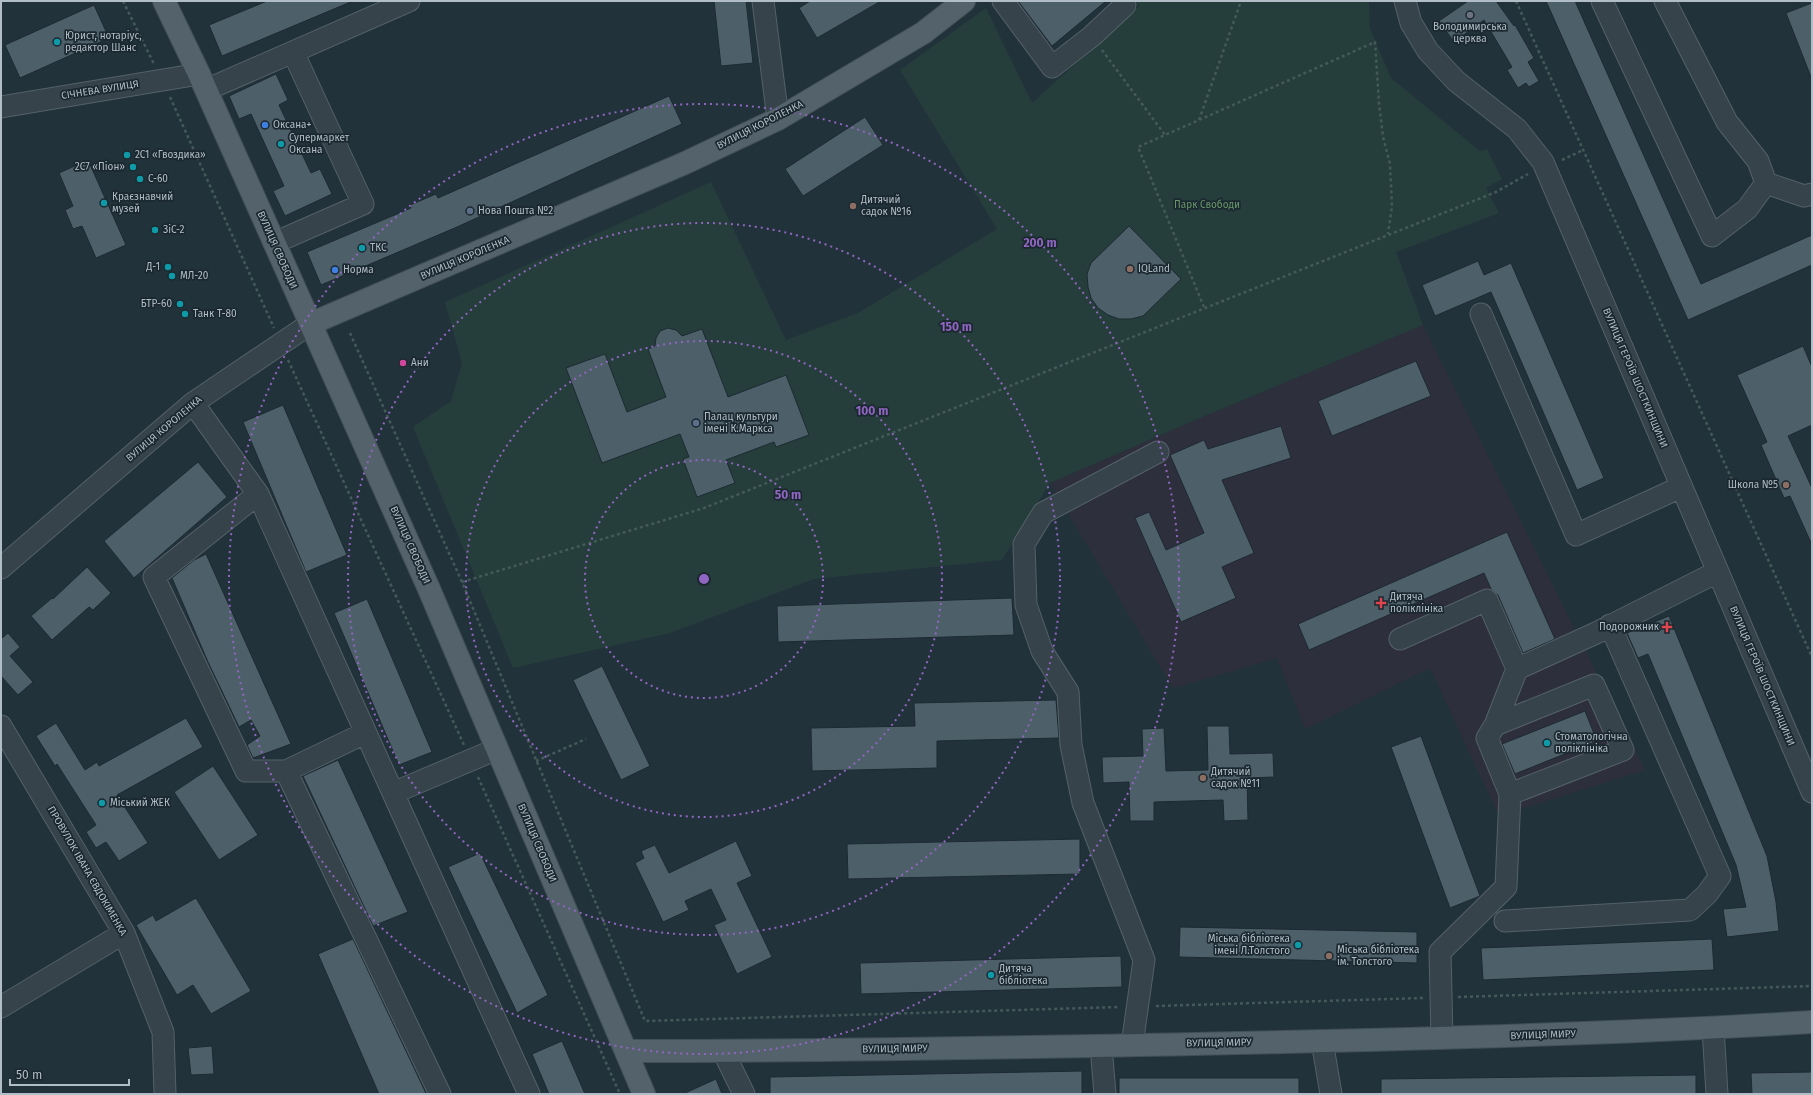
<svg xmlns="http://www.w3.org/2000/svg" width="1813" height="1095" viewBox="0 0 1813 1095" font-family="'Fira Sans',sans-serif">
<rect width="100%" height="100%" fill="#22323b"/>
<path fill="#2e2f3c" d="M 1423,325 L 1645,770 L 1499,816 L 1430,668 L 1305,729 L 1277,658 L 1173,688 L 1050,483 L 1200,418 Z"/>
<path fill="#253e3b" d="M 1135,1 L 1369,1 L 1370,28 L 1391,78 L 1480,151 L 1487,149 L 1502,179 L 1486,188 L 1499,213 L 1396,252 L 1423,325 L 1200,418 L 1050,483 L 1002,560 L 814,579 L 670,633 L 513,668 L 413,427 L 451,401 L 462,363 L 445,302 L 711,182 L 786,340 L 858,313 L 997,229 L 900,70 L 986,8 L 1032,103 L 1139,6 Z"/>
<path fill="#4d5f69" stroke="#1d2a32" d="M 267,1 L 353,1 L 222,56 L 209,25 Z
M 714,1 L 746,1 L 753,63 L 721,66 Z
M 810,1 L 881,1 L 817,38 L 799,8 Z
M 1018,1 L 1106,1 L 1052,46 Z
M 1468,1 L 1496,1 L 1514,26 L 1515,25 L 1534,58 L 1528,62 L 1539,81 L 1529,87 L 1526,83 L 1518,88 L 1507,70 L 1512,67 L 1484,20 L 1454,42 L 1439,21 Z
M 1546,1 L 1575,1 L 1701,284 L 1812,235 L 1812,265 L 1688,320 Z
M 1812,3 L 1812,77 L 1811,77 L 1786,13 Z
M 94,5 L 109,38 L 20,78 L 5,45 Z
M 276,74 L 288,100 L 279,105 L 311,173 L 320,169 L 332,194 L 285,216 L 273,191 L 284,186 L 251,114 L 239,119 L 229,96 Z
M 669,96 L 682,124 L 457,227 L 321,285 L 307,252 L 411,208 L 410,205 L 436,194 L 438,198 Z
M 865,117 L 883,145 L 803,196 L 785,169 Z
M 88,160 L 126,245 L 96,258 L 82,226 L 73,229 L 65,210 L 73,206 L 59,173 Z
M 1129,226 L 1181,279 L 1143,316 L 1131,319 L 1119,319 L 1108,315 L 1098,308 L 1091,298 L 1088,287 L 1087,274 L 1091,263 Z
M 1478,261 L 1484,275 L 1511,263 L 1604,478 L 1577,490 L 1491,292 L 1435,316 L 1422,285 Z
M 668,328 L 676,330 L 682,336 L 702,329 L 728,397 L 786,375 L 809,435 L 776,447 L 774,442 L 726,460 L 735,483 L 697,497 L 683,459 L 689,457 L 680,434 L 602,463 L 566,368 L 605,354 L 627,412 L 666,397 L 648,349 L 655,346 L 656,338 L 660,331 Z
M 1803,346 L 1812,367 L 1812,425 L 1788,436 L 1812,488 L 1812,545 L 1790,496 L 1784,498 L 1761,445 L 1767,442 L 1737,375 Z
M 1416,361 L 1431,396 L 1332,436 L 1318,401 Z
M 283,405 L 347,555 L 306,572 L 243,422 Z
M 1281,426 L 1291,458 L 1222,480 L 1254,553 L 1222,567 L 1236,598 L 1181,622 L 1135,518 L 1149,512 L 1166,550 L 1204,533 L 1170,455 L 1204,440 L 1208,449 Z
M 198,462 L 227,497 L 134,578 L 104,541 Z
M 1507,532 L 1555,639 L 1523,653 L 1498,595 L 1491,589 L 1484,573 L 1309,650 L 1298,624 Z
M 206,554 L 291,744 L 253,758 L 247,745 L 260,736 L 251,720 L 239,727 L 208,662 L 172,578 L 194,560 Z
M 87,567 L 111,593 L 93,610 L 89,607 L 52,640 L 31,616 L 52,598 L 53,599 Z
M 1012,598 L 1014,635 L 778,642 L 777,606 Z
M 367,599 L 432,752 L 399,765 L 334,613 Z
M 1669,616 L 1767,856 L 1776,902 L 1779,931 L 1727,937 L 1723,909 L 1746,907 L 1736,865 L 1648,654 L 1638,658 L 1627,633 Z
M 8,633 L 20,647 L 10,656 L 33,682 L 18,695 L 1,676 L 1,639 Z
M 602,666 L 650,766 L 621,780 L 573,680 Z
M 1056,700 L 1059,738 L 937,741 L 937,768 L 812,771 L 811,728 L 915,726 L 914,703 Z
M 1585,711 L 1597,741 L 1515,774 L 1502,744 Z
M 186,718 L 203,747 L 117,795 L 148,843 L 119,861 L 106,842 L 96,848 L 86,832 L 96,825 L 57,764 L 55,766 L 36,736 L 56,723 L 85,770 L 97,762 L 99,766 Z
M 1207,726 L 1229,726 L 1230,754 L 1273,753 L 1274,777 L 1247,778 L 1248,820 L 1224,821 L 1223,800 L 1154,802 L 1154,821 L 1130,821 L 1129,782 L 1103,783 L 1102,757 L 1143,756 L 1142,729 L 1164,728 L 1166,771 L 1208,770 Z
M 1421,736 L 1480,896 L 1450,908 L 1391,747 Z
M 338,760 L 408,912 L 373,926 L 303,776 Z
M 213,766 L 258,835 L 219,860 L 174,792 Z
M 1080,839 L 1080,874 L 848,879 L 847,844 Z
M 736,841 L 752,876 L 737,883 L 772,957 L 737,974 L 714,925 L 726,920 L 711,889 L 685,901 L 689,910 L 663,922 L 635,863 L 644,858 L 641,851 L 655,845 L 669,873 Z
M 480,853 L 548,995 L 517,1013 L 448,867 Z
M 196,898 L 251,991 L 211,1014 L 193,985 L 177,995 L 136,925 L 153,915 L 156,921 Z
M 1180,927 L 1417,932 L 1417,963 L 1179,957 Z
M 353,939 L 424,1089 L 426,1094 L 379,1094 L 318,954 Z
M 1712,939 L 1714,970 L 1483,980 L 1481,948 Z
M 1121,956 L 1122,987 L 861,994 L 860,963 Z
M 562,1041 L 585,1094 L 549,1094 L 532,1054 Z
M 212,1046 L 214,1074 L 191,1075 L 188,1048 Z
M 1082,1071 L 1082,1094 L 770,1094 L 770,1077 Z
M 1812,1072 L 1812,1094 L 1752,1094 L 1751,1073 Z
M 1696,1075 L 1696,1094 L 1381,1094 L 1381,1079 Z
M 1119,1078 L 1299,1078 L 1299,1094 L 1119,1094 Z
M 716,1079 L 722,1094 L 683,1094 Z"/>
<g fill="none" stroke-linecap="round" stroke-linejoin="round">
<defs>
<path id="minor" d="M 763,1 L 778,119
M 1003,1 L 1052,67 L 1092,36 L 1125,5 L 1122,1
M 1405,1 L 1411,23 L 1428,51 L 1456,81 L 1517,129 L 1543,162 L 1812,792
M 1602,1 L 1712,236 L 1747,209 L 1766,183 L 1758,161 L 1727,122 L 1665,1
M 206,90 L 409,1
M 1,107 L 199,74
M 1766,183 L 1804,196 L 1812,194
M 274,243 L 363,204 L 293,52
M 1481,314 L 1576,535 L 1681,487
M 193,403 L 258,494 L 393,793
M 258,494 L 154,577 L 246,771 L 286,771 L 365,733
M 1,568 L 193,403 L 310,324
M 1400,639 L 1487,600 L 1517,669 L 1495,725 L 1487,738 L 1510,794 L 1506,887 L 1440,952 L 1442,1038
M 1517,669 L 1596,633 L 1717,572
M 1495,725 L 1594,685 L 1623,750 L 1510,794
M 1,726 L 124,933 L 163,1032 L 165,1094
M 497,749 L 393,793 L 529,1094
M 286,771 L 440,1094
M 1505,921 L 1690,910 L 1707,894 L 1720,876 L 1610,625
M 1,1007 L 124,933
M 1713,1028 L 1717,1094
M 1322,1041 L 1331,1094
M 1132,1045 L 1144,960 L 1083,803 L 1071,745 L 1068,692 L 1042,651 L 1026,605 L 1024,544 L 1043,513 L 1158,452
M 1101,1046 L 1105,1094
M 723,1051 L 744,1094"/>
<path id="major" d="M 164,1 L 199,74 L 429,589 L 644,1094
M 310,324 L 685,163 L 778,119 L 923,33 L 964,1
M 626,1051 C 845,1051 1063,1047 1282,1042 C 1459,1038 1635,1033 1812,1022"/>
</defs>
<use href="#minor" stroke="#546169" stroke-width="23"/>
<use href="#major" stroke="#424f57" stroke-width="24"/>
<path stroke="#445a58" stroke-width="2.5" stroke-dasharray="3 3" stroke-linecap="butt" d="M 123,1 L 154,64
M 1516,1 L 1812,657
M 1102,50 L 1165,135
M 170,97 L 274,328
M 1199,120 L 1241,1
M 1562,160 L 1583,150
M 1204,307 L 1138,147 L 1375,42 L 1379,103 L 1383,137 L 1390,164 L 1392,206 L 1388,234
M 350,333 L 462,582 L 645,1021 L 1119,1007
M 288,360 L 464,745
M 462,582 L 704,508 L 1496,192 L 1528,174
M 536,761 L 586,739
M 478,777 L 620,1094
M 1458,997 L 1812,986
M 1156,1006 L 1423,998"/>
<use href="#minor" stroke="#36434b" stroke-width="21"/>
<use href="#major" stroke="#54626b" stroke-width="22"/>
</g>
<g fill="none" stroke="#9166c2" stroke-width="2" stroke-dasharray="2 4">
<circle cx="704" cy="579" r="119"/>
<circle cx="704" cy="579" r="238"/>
<circle cx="704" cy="579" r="356"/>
<circle cx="704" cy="579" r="475"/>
</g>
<circle fill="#6b7280" stroke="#1b2830" stroke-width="1.5" cx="1470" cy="15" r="4"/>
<g fill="#0f9aa8" stroke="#1b2830" stroke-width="1.5">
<circle cx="57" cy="42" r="4"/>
<circle cx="281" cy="144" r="4"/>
<circle cx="127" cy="155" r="4"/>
<circle cx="133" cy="167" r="4"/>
<circle cx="140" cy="179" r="4"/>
<circle cx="104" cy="203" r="4"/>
<circle cx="155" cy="230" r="4"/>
<circle cx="362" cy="248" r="4"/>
<circle cx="168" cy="267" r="4"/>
<circle cx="172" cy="276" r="4"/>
<circle cx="180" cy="304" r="4"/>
<circle cx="185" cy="314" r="4"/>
<circle cx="1547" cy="743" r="4"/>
<circle cx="102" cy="803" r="4"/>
<circle cx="1298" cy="945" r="4"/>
<circle cx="991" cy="975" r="4"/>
</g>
<g fill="#3f7fe0" stroke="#1b2830" stroke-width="1.5">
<circle cx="265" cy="125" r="4"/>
<circle cx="335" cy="270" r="4"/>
</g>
<g fill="#8d6e63" stroke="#1b2830" stroke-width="1.5">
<circle cx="853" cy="206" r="4"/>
<circle cx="1130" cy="269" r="4"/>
<circle cx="1786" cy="485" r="4"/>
<circle cx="1203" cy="778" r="4"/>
<circle cx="1329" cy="956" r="4"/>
</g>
<g fill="#5c6f8a" stroke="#1b2830" stroke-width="1.5">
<circle cx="470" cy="211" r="4"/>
<circle cx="696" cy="423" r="4"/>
</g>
<circle fill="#d1479c" stroke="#1b2830" stroke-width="1.5" cx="403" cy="363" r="4"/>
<g fill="#e0444e" stroke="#1b2830" stroke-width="1.5">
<path d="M1379 597h4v4h4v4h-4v4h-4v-4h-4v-4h4z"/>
<path d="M1665 621h4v4h4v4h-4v4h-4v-4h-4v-4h4z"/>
</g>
<g text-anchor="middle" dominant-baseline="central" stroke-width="3.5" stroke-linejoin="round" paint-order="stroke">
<g font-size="10" fill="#b1bec7" stroke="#1b2830" text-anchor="start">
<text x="1470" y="27" text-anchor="middle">Володимирська<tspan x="1470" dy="12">церква</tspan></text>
<text x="65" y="36">Юрист, нотаріус,<tspan x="65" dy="12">редактор Шанс</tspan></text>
<text x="273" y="125">Оксана+</text>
<text x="289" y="138">Супермаркет<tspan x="289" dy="12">Оксана</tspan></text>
<text x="135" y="155">2С1 «Гвоздика»</text>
<text x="125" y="167" text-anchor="end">2С7 «Піон»</text>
<text x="148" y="179">С-60</text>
<text x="112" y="197">Краєзнавчий<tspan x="112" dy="12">музей</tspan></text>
<text x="861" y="200">Дитячий<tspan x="861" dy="12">садок №16</tspan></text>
<text x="478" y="211">Нова Пошта №2</text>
<text x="163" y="230">ЗіС-2</text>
<text x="370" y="248">ТКС</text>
<text x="160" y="267" text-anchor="end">Д-1</text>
<text x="1138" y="269">IQLand</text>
<text x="343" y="270">Норма</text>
<text x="180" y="276">МЛ-20</text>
<text x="172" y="304" text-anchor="end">БТР-60</text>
<text x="193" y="314">Танк Т-80</text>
<text x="411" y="363">Ани</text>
<text x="704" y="417">Палац культури<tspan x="704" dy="12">імені К.Маркса</tspan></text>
<text x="1778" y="485" text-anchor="end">Школа №5</text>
<text x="1390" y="597">Дитяча<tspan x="1390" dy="12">поліклініка</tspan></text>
<text x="1659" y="627" text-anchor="end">Подорожник</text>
<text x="1555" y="737">Стоматологічна<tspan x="1555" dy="12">поліклініка</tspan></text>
<text x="1211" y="772">Дитячий<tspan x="1211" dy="12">садок №11</tspan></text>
<text x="110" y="803">Міський ЖЕК</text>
<text x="1290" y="939" text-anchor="end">Міська бібліотека<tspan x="1290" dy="12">імені Л.Толстого</tspan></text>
<text x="1337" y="950">Міська бібліотека<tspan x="1337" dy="12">ім. Толстого</tspan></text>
<text x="999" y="969">Дитяча<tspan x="999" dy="12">бібліотека</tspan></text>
</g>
<g font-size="10" fill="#b1bec7" stroke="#1b2830">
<text transform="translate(100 90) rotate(-9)">СІЧНЕВА ВУЛИЦЯ</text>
<text transform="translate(760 125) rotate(-27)">ВУЛИЦЯ КОРОЛЕНКА</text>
<text transform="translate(277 250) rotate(66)">ВУЛИЦЯ СВОБОДИ</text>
<text transform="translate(465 258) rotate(-23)">ВУЛИЦЯ КОРОЛЕНКА</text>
<text transform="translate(1635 378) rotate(67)">ВУЛИЦЯ ГЕРОЇВ ШОСТКИНЩИНИ</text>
<text transform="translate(164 429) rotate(-40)">ВУЛИЦЯ КОРОЛЕНКА</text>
<text transform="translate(410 545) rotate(66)">ВУЛИЦЯ СВОБОДИ</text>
<text transform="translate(1762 676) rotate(67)">ВУЛИЦЯ ГЕРОЇВ ШОСТКИНЩИНИ</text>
<text transform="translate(537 843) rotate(67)">ВУЛИЦЯ СВОБОДИ</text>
<text transform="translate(87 871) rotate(60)">ПРОВУЛОК ІВАНА ЄВДОКІМЕНКА</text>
<text transform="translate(1543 1035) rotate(-2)">ВУЛИЦЯ МИРУ</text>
<text transform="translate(1219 1043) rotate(-1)">ВУЛИЦЯ МИРУ</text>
<text transform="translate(895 1049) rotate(-1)">ВУЛИЦЯ МИРУ</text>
</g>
<g font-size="10" fill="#689869" stroke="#1b2830">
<text x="1207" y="205">Парк Свободи</text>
</g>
</g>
<circle cx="704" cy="579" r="6" fill="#9166c2" stroke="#1b2830" stroke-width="2"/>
<g font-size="12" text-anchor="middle" font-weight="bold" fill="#9166c2" stroke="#1b2830" stroke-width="3.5" stroke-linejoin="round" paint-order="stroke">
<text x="1040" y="247">200 m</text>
<text x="956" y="331">150 m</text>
<text x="872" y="415">100 m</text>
<text x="788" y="499">50 m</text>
</g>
<rect width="1813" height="1095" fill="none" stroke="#b1bec7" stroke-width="4"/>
<path d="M10 1079v6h119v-6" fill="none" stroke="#b1bec7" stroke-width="2"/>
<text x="16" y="1079" font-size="12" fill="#b1bec7" stroke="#1b2830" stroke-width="3" paint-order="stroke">50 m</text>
</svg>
